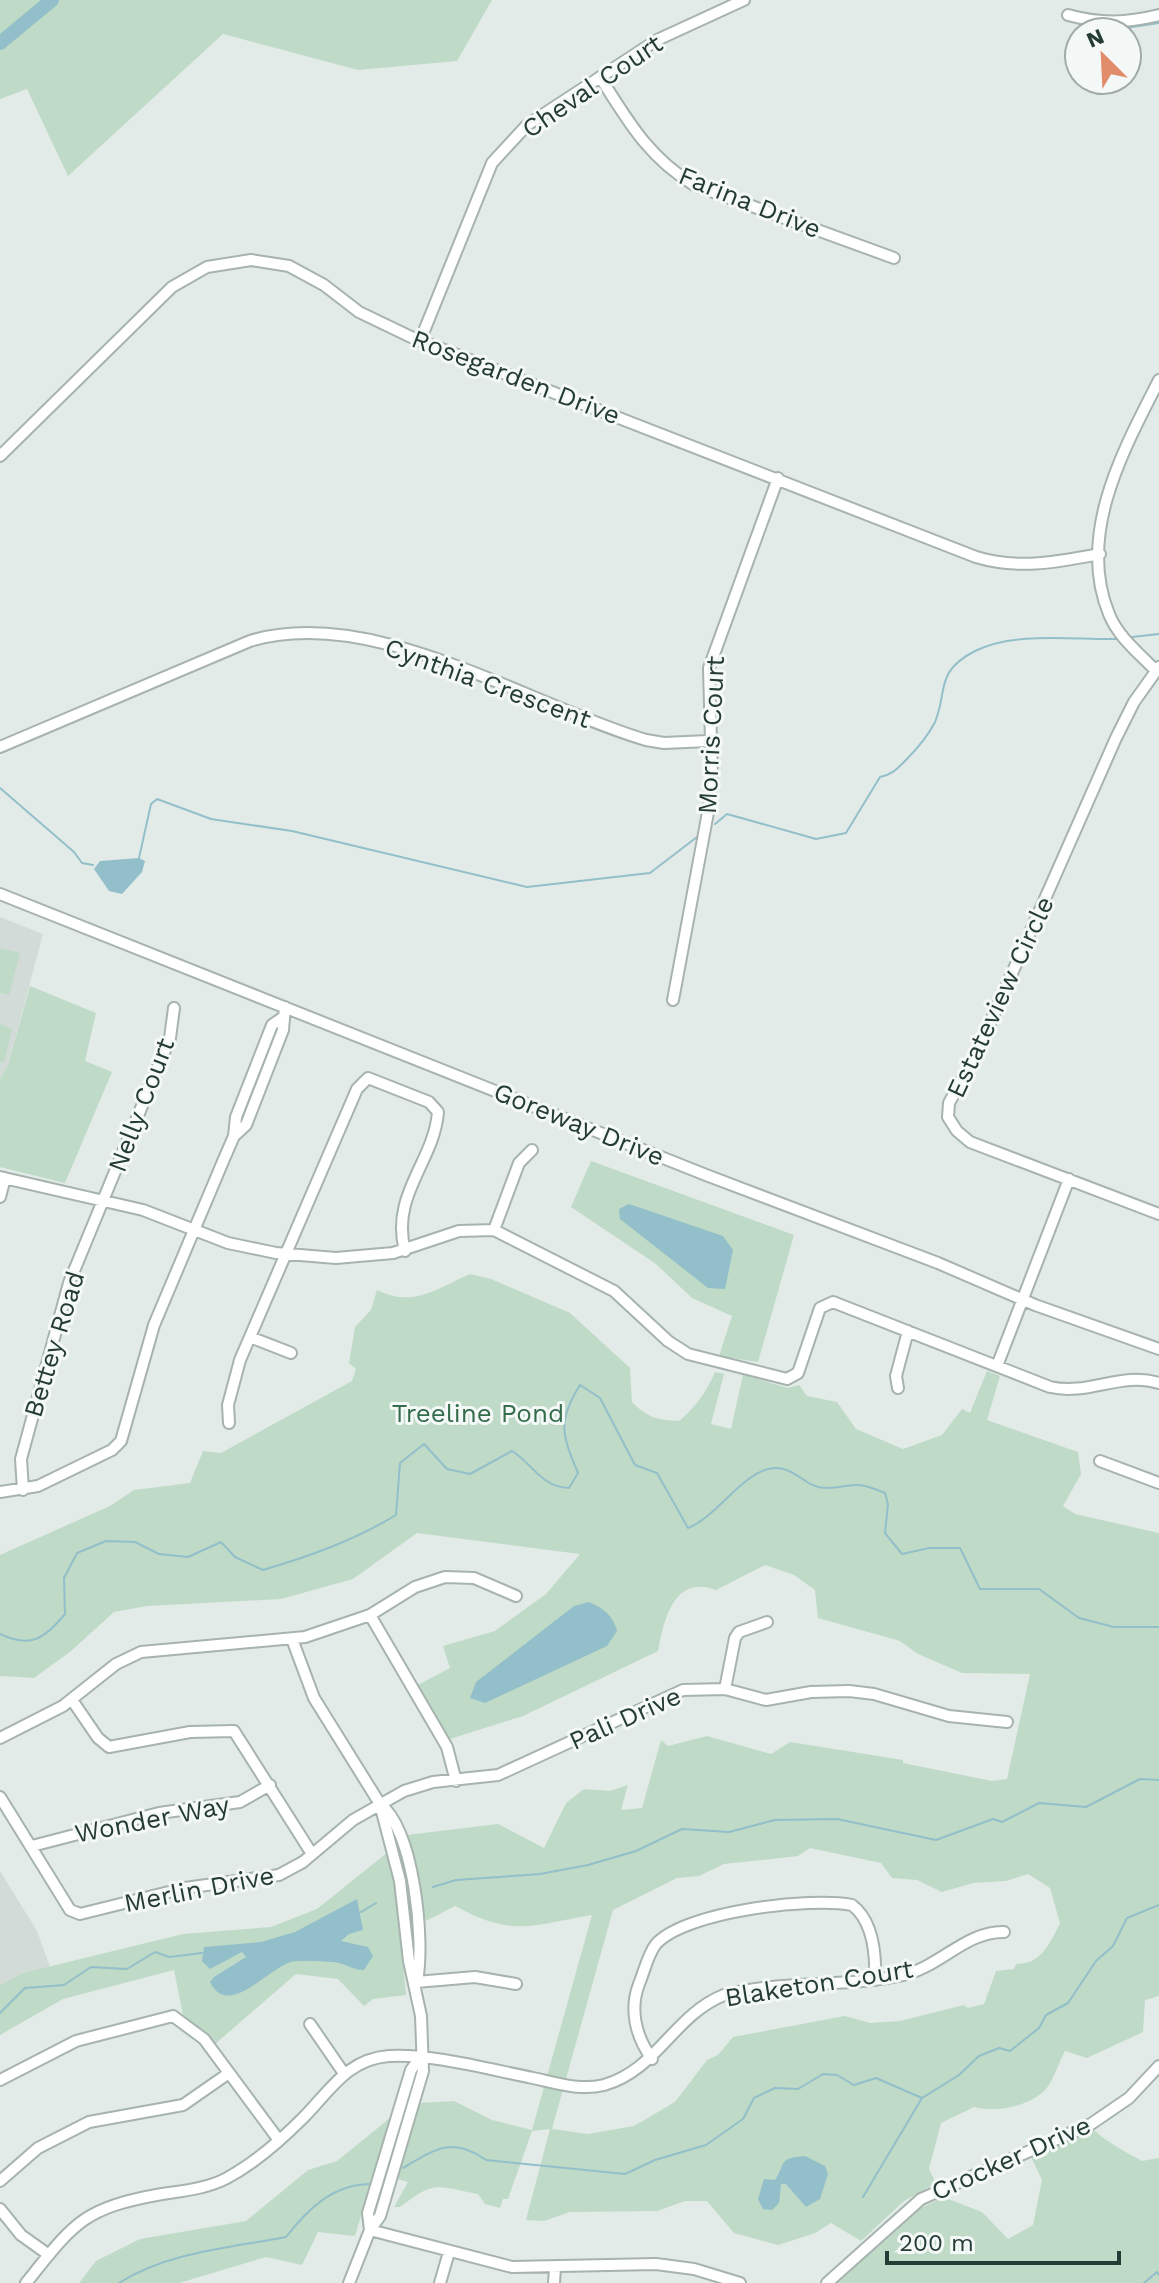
<svg xmlns="http://www.w3.org/2000/svg" width="1159" height="2283" viewBox="0 0 1159 2283" font-family="'Work Sans',sans-serif">
<rect width="100%" height="100%" fill="#e3ebe8"/>
<path fill="#d2dbd7" d="M 0,917 L 43,934 L 8,1065 L 0,1079 Z
M 0,1871 L 37,1931 L 50,1967 L 23,1973 L 0,1985 Z"/>
<path fill="#bfdac7" fill-rule="evenodd" d="M 0,0 L 492,0 L 457,61 L 358,70 L 223,34 L 68,176 L 27,89 L 0,99 Z
M 0,948 L 20,953 L 9,995 L 0,993 Z
M 30,986 L 96,1013 L 85,1061 L 112,1072 L 65,1183 L 0,1167 L 0,1079 L 8,1065 Z
M 0,1024 L 12,1029 L 4,1063 L 0,1062 Z
M 591,1161 L 794,1235 L 758,1362 L 719,1356 L 732,1316 L 692,1298 L 656,1264 L 571,1207 Z
M 470,1274 L 491,1279 L 570,1313 L 630,1368 L 632,1402 C 647,1418 658,1420 679,1421 C 695,1408 707,1391 715,1372 L 724,1374 L 711,1424 L 731,1429 L 743,1375 L 788,1388 L 799,1385 L 807,1396 L 837,1402 L 856,1429 L 903,1449 L 942,1435 L 962,1409 L 970,1413 L 987,1371 L 1000,1376 L 987,1420 L 1078,1452 L 1081,1474 L 1063,1506 L 1075,1514 L 1159,1533 L 1159,1996 L 1145,2000 L 1143,2032 L 1087,2058 L 1065,2051 C 1059,2062 1055,2075 1049,2085 C 1035,2106 996,2113 974,2107 L 941,2123 L 929,2169 L 936,2183 L 904,2201 L 861,2241 L 831,2223 L 815,2233 L 778,2245 L 734,2233 L 707,2201 L 685,2201 L 657,2211 L 570,2212 L 544,2221 L 526,2220 L 550,2129 L 532,2131 L 508,2199 L 503,2199 L 500,2208 L 485,2204 L 478,2194 C 436,2186 435,2180 400,2207 L 394,2207 L 408,2182 L 397,2179 L 420,2103 L 454,2101 L 492,2120 L 532,2130 L 592,1915 C 531,1925 514,1938 455,1906 L 426,1921 L 407,1835 L 498,1824 L 544,1848 L 566,1803 L 584,1789 L 610,1791 L 628,1785 L 621,1810 L 642,1808 L 661,1740 L 668,1746 L 707,1736 L 771,1754 L 790,1742 L 903,1760 L 903,1763 L 992,1781 L 1007,1779 L 1030,1674 L 962,1673 L 918,1654 L 900,1641 L 818,1618 L 815,1590 L 794,1575 L 765,1565 L 716,1590 C 674,1574 664,1619 658,1651 L 523,1716 L 450,1739 L 416,1686 L 450,1668 L 443,1646 L 495,1631 L 546,1594 L 580,1554 L 417,1533 L 353,1579 L 281,1599 L 147,1606 L 114,1612 L 71,1651 L 34,1678 L 0,1676 L 0,1555 L 110,1506 L 134,1490 L 190,1483 L 203,1451 L 221,1453 L 352,1381 L 356,1369 L 349,1363 L 355,1327 L 371,1310 L 377,1290 C 413,1308 436,1289 470,1274 ZM 810,1848 L 881,1863 L 892,1878 L 917,1880 L 942,1892 L 973,1883 L 1006,1881 L 1028,1874 L 1050,1888 L 1060,1923 C 1050,1943 1042,1964 1016,1964 L 1014,1969 L 996,1971 L 984,2004 L 968,2008 L 964,2005 L 900,2021 L 870,2023 L 845,2016 L 733,2037 L 718,2055 L 707,2060 L 675,2102 L 634,2126 L 588,2134 L 552,2129 L 613,1910 L 677,1878 L 699,1876 L 724,1864 L 798,1856 Z
M 388,1852 L 396,1888 L 406,1995 L 373,1999 L 364,2006 L 338,1979 L 296,1974 L 215,2044 L 183,2015 L 174,1970 L 63,1999 L 0,2035 L 0,1985 L 23,1973 L 183,1934 L 271,1927 L 317,1909 Z
M 390,2118 L 355,2236 L 318,2232 L 302,2265 L 266,2257 L 179,2283 L 79,2283 L 96,2261 L 140,2239 L 246,2221 L 308,2170 L 337,2161 Z
M 1092,2128 C 1104,2141 1126,2152 1142,2161 L 1159,2158 L 1159,2283 L 837,2283 L 917,2210 L 943,2197 L 982,2212 L 1008,2239 L 1033,2225 L 1042,2180 L 1031,2157 Z"/>
<path fill="#92bfc9" d="M 139,858 L 145,861 L 142,872 L 122,894 L 109,891 L 94,869 L 100,861 Z
M 629,1204 L 723,1236 L 733,1250 L 725,1289 L 708,1288 L 620,1219 L 619,1209 Z
M 589,1602 C 604,1609 613,1615 617,1631 L 607,1646 L 485,1703 L 470,1698 L 476,1682 L 574,1606 Z
M 357,1899 L 363,1930 L 349,1934 L 341,1941 L 368,1947 L 373,1956 L 364,1970 C 352,1970 345,1963 334,1962 C 322,1961 307,1961 297,1961 C 272,1961 230,2022 210,1982 L 214,1977 L 246,1957 L 242,1952 L 210,1969 L 202,1961 L 204,1947 L 261,1942 L 295,1932 Z
M 805,2156 L 825,2166 L 828,2174 L 820,2199 L 806,2207 L 786,2184 L 781,2184 L 779,2203 L 772,2210 L 763,2209 L 758,2199 L 764,2179 L 775,2180 C 786,2164 777,2158 805,2156 Z"/>
<g fill="none" stroke-linecap="round" stroke-linejoin="round">
<path stroke="#92bfc9" stroke-width="2" d="M 1119,29 L 1159,23
M 1132,637 L 1159,634
M 0,788 L 74,852 L 82,863 L 93,865
M 715,824 L 727,814 L 816,839 L 846,833 L 880,777 C 891,775 896,770 905,761 C 917,749 927,738 935,722 C 948,692 934,672 975,651 C 1015,631 1074,640 1117,639
M 139,858 L 151,804 L 157,799 L 211,819 L 292,831 L 527,887 L 650,873 L 697,837
M 0,1634 C 31,1649 45,1638 65,1614 L 64,1578 L 77,1553 L 106,1541 L 135,1542 L 159,1554 L 188,1557 L 221,1542 L 235,1557 L 263,1570 C 310,1556 353,1541 396,1515 L 400,1463 L 424,1444 L 447,1469 L 470,1474 L 512,1451 C 533,1464 541,1487 569,1488 L 578,1473 C 562,1435 557,1421 580,1385 L 600,1398 L 635,1465 L 657,1473 L 688,1528 C 718,1516 744,1470 774,1468 C 794,1466 806,1488 825,1488 C 856,1487 852,1479 885,1493 L 888,1504 L 885,1533 L 902,1554 L 929,1548 L 960,1548 L 980,1589 L 1039,1589 L 1079,1618 L 1114,1627 L 1159,1627
M 433,1887 L 456,1880 L 540,1874 L 588,1865 L 636,1851 L 682,1829 L 729,1832 L 775,1820 L 837,1819 L 936,1840 L 993,1819 L 1002,1822 L 1039,1803 L 1086,1807 L 1140,1779 L 1159,1780
M 361,1912 L 376,1903
M 0,2013 L 25,1988 L 64,1985 L 91,1967 L 127,1969 L 155,1952 L 169,1957 L 202,1953
M 403,2168 C 435,2149 452,2136 486,2160 L 625,2174 L 655,2160 L 706,2145 L 743,2119 L 754,2098 L 775,2088 L 798,2089 L 823,2074 L 837,2075 L 854,2085 L 876,2078 L 922,2098
M 863,2197 L 922,2098 L 959,2075 L 979,2056 L 999,2048 L 1010,2051 L 1039,2028 L 1046,2015 L 1068,2003 L 1096,1961 L 1113,1946 L 1127,1918 L 1159,1905
M 119,2283 C 168,2252 229,2248 286,2237 C 308,2209 332,2185 369,2184
M 1144,2283 L 1157,2272 L 1159,2275"/>
<path stroke="#92bfc9" stroke-width="14" d="M 0,43 L 52,0"/>
<defs>
<path id="minor" d="M 1068,15 C 1101,24 1126,23 1159,15
M 600,77 C 628,121 648,157 694,185 L 894,258
M 420,341 L 492,163 L 527,125 L 657,40 L 744,0
M 0,456 L 172,287 L 207,267 L 251,260 L 289,266 L 324,285 L 359,312 L 411,337 L 976,557 C 1019,570 1057,562 1100,554
M 1159,667 L 1134,702 L 1116,738 L 979,1048 L 949,1103 L 948,1117 L 957,1131 L 970,1142 L 1159,1214
M 1156,671 C 1139,653 1118,637 1109,614 C 1076,534 1124,449 1159,380
M 0,747 L 250,641 C 373,604 528,705 646,740 L 664,743 L 708,741
M 0,894 L 706,1175 L 938,1263 L 1035,1305 L 1159,1349
M 673,1000 L 709,807 L 712,778 L 709,668 L 778,478
M 234,1136 L 236,1117 L 272,1025 L 282,1018
M 0,1177 L 143,1210 L 228,1243 L 276,1253 L 336,1258 L 393,1253 L 459,1231 L 494,1230 L 614,1291 L 668,1341 L 688,1354 L 787,1379 L 798,1373 L 820,1308 L 833,1302 L 1050,1387 C 1089,1396 1121,1371 1159,1383
M 0,1197 L 5,1178
M 494,1230 L 519,1163 L 532,1150
M 250,1337 L 291,1353
M 997,1366 L 1069,1179
M 898,1388 L 896,1376 L 908,1331
M 229,1423 L 228,1405 L 240,1360 L 357,1089 L 368,1078 L 429,1102 L 438,1112 C 434,1162 390,1195 405,1251
M 1100,1461 L 1159,1483
M 23,1490 L 21,1459 L 69,1283 L 170,1038 L 174,1008
M 0,1492 L 38,1486 L 112,1450 L 121,1441 L 154,1325 L 224,1159 L 234,1136 L 246,1125 L 283,1030 L 285,1007
M 370,1615 L 447,1747 L 456,1781
M 292,1639 L 314,1698 L 380,1804 C 414,1830 425,1940 417,1981
M 725,1689 L 735,1638 L 739,1632 L 767,1622
M 72,1700 L 98,1738 L 109,1747 L 190,1732 L 234,1731 L 312,1854
M 0,1738 L 63,1706 L 116,1664 L 141,1652 L 305,1637 L 370,1615 L 415,1587 L 445,1577 L 474,1578 L 516,1596
M 0,1797 L 70,1910 L 80,1914 L 185,1888 L 279,1875 L 303,1862 L 353,1820 L 404,1791 L 433,1782 L 498,1775 L 683,1690 L 725,1689 L 766,1700 L 811,1692 L 849,1691 L 874,1694 L 949,1716 L 1007,1722
M 32,1846 L 159,1813 L 240,1802 L 270,1785
M 416,1982 L 475,1977 L 516,1984
M 310,2024 L 343,2072
M 652,2059 C 636,2037 629,2010 639,1984 C 644,1972 648,1954 656,1944 C 686,1911 811,1897 852,1905 C 873,1921 876,1955 875,1980
M 0,2080 L 76,2041 L 173,2016 L 204,2039 L 278,2139
M 0,2181 L 38,2148 L 89,2122 L 183,2105 L 229,2073
M 0,2209 L 21,2235 L 49,2255
M 370,2230 L 512,2267 L 656,2264 L 694,2269 L 740,2283
M 370,2230 L 368,2213 L 411,2070 L 419,2059
M 26,2283 C 75,2222 83,2208 162,2194 C 183,2191 209,2188 227,2178 C 253,2164 282,2139 303,2118 C 330,2091 347,2059 389,2056 C 429,2053 492,2070 533,2078 C 556,2083 580,2091 604,2085 C 657,2070 674,2015 724,1995 C 782,1980 844,1988 903,1975 C 940,1967 966,1931 1004,1932
M 349,2283 L 370,2230 L 380,2216 L 423,2071 L 421,2016 L 409,1961 L 400,1881 L 380,1804
M 440,2283 L 449,2252
M 554,2283 L 555,2268
M 827,2283 L 921,2199 L 1091,2124 L 1129,2098 L 1159,2066"/>
</defs>
<use href="#minor" stroke="#a6b3af" stroke-width="14"/>
<use href="#minor" stroke="#fff" stroke-width="10"/>
</g>
<g text-anchor="middle" dominant-baseline="central" stroke-width="6" stroke-linejoin="round" paint-order="stroke">
<g font-size="26" fill="#253b36" stroke="#f4f8f6">
<text transform="translate(592 86) rotate(-34)">Cheval Court</text>
<text transform="translate(750 202) rotate(22)">Farina Drive</text>
<text transform="translate(516 377) rotate(21)">Rosegarden Drive</text>
<text transform="translate(488 683) rotate(20)">Cynthia Crescent</text>
<text transform="translate(711 735) rotate(-87)">Morris Court</text>
<text transform="translate(1000 997) rotate(-65)">Estateview Circle</text>
<text transform="translate(141 1105) rotate(-69)">Nelly Court</text>
<text transform="translate(579 1124) rotate(22)">Goreway Drive</text>
<text transform="translate(54 1344) rotate(-73)">Bettey Road</text>
<text transform="translate(625 1718) rotate(-24)">Pali Drive</text>
<text transform="translate(152 1819) rotate(-11)">Wonder Way</text>
<text transform="translate(199 1889) rotate(-11)">Merlin Drive</text>
<text transform="translate(819 1983) rotate(-9)">Blaketon Court</text>
<text transform="translate(1011 2158) rotate(-24)">Crocker Drive</text>
</g>
<g font-size="26" fill="#346c4c" stroke="#f4f8f6">
<text x="478" y="1413">Treeline Pond</text>
</g>
</g>
<g transform="translate(1103 56) rotate(336)"><circle r="38" fill="#f4f8f6" stroke="#a1aca9" stroke-width="2"/>
<path d="M0-6L14 30L0 20L-14 30Z" fill="#e18d6c"/>
<text y="-12" font-size="22" font-weight="bold" text-anchor="middle" fill="#253b36">N</text>
</g>
<path d="M887 2251v12h232v-12" fill="none" stroke="#253b36" stroke-width="4"/>
<text x="899" y="2251" font-size="24" fill="#253b36" stroke="#f4f8f6" stroke-width="6" paint-order="stroke">200 m</text>
</svg>
